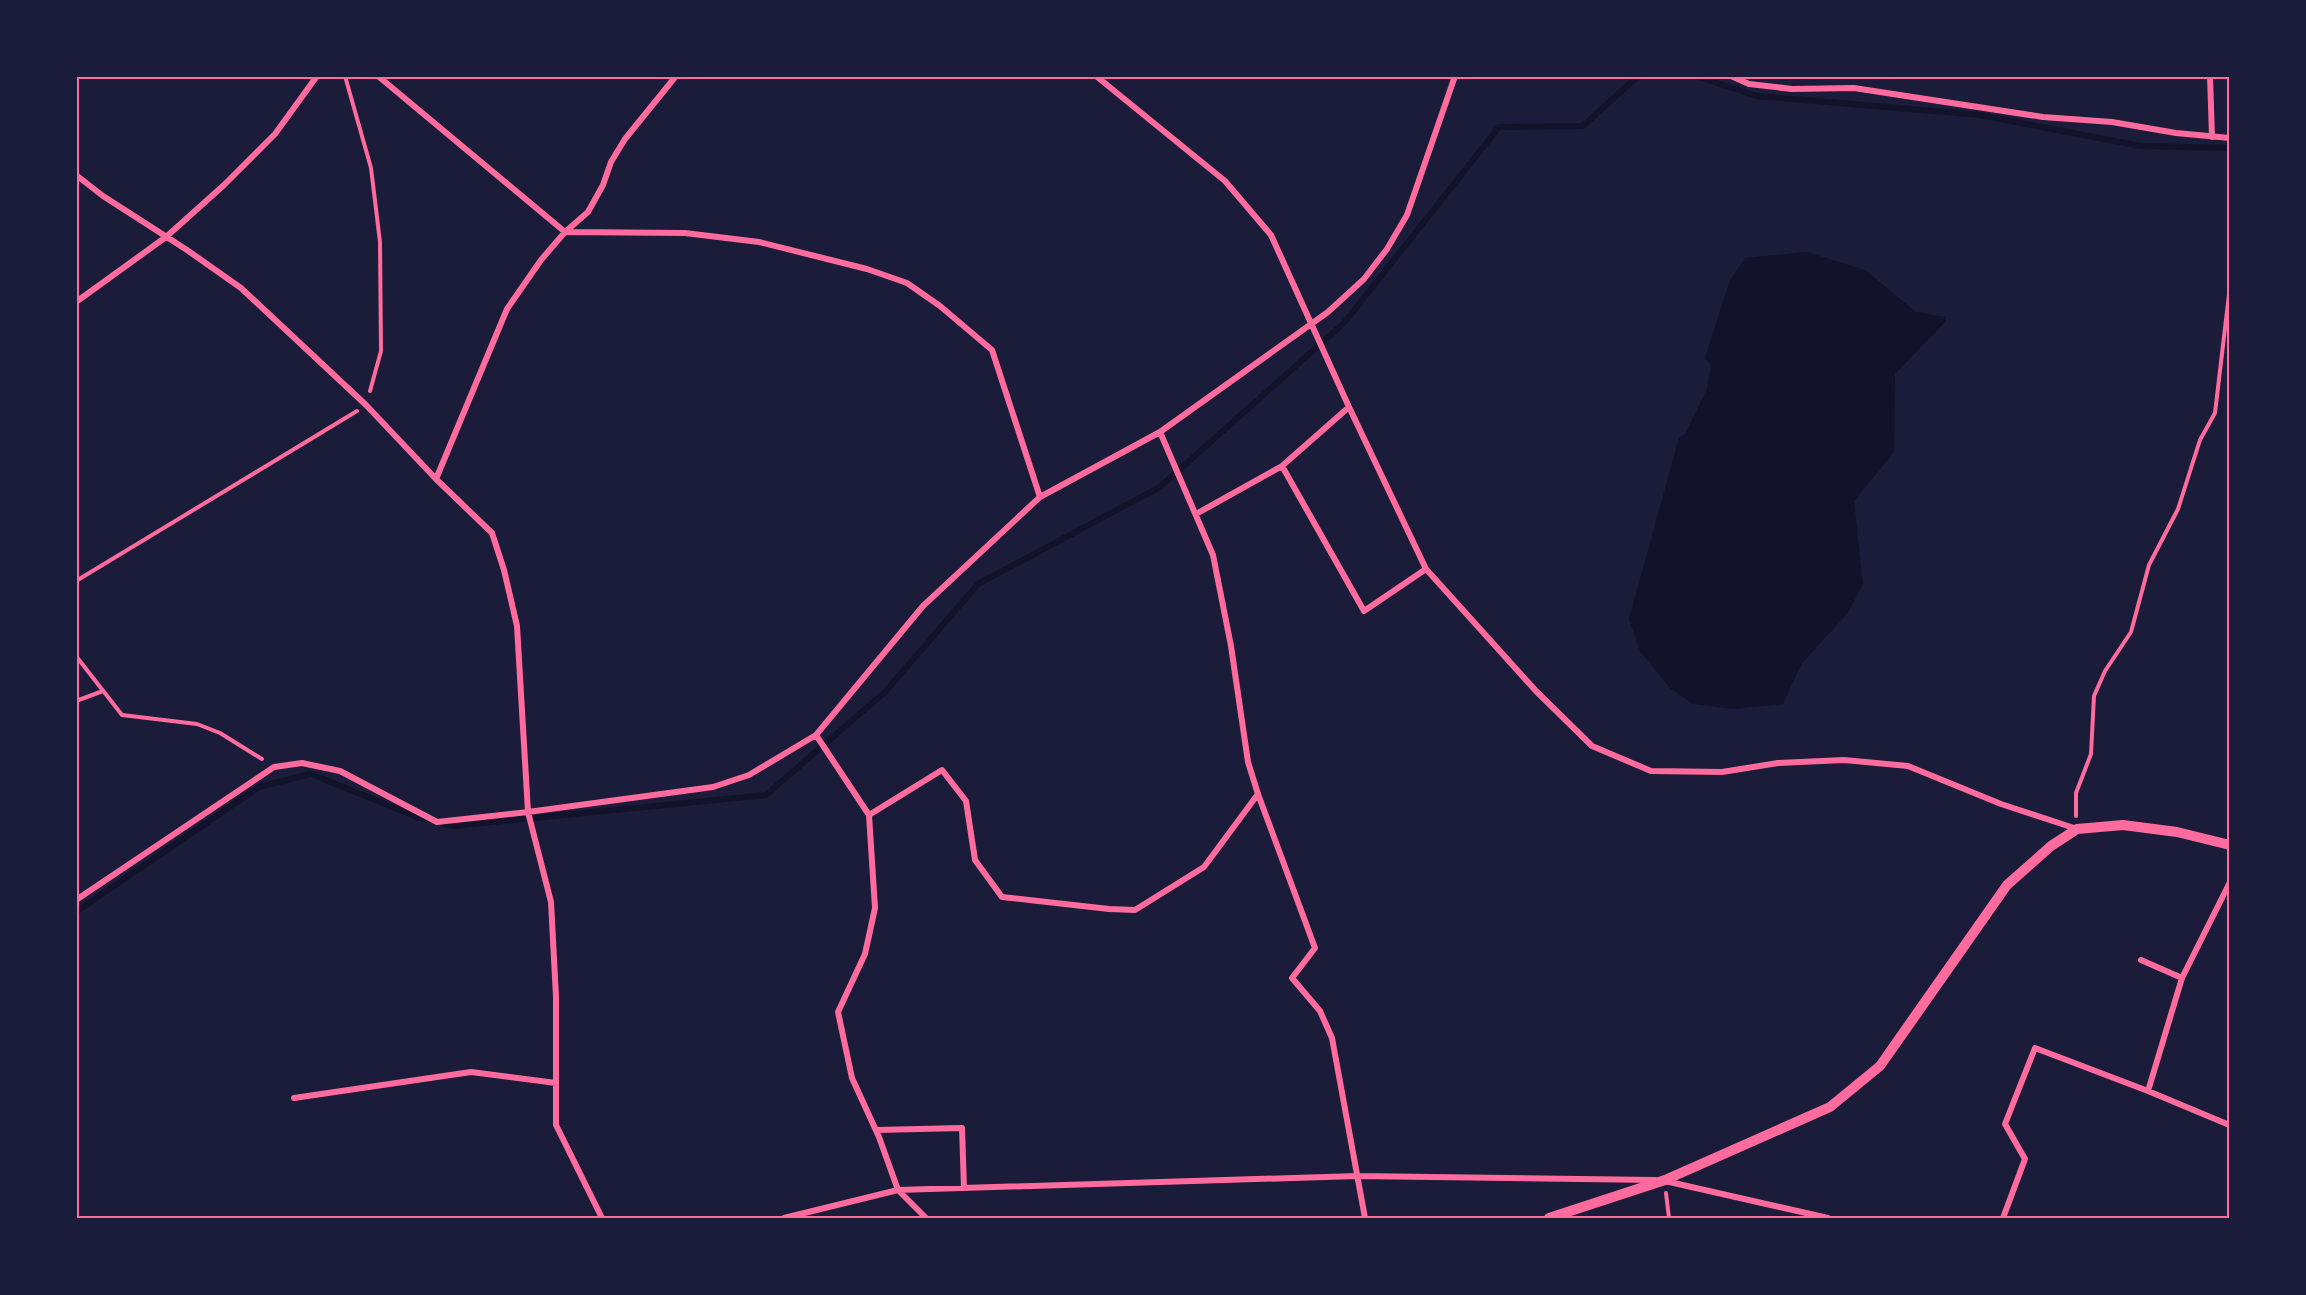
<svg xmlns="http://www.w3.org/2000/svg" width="2306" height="1295" viewBox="0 0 2306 1295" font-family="Cabin,sans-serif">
<rect width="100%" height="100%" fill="#1b1b3a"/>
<path fill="#12122b" d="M 1807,252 L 1865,270 L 1916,312 L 1946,317 L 1945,322 L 1895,374 L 1894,452 L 1854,501 L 1863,584 L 1847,614 L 1802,663 L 1783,704 L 1733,709 L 1693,704 L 1670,688 L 1640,651 L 1629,619 L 1679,438 L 1685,434 L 1707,389 L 1711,366 L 1705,358 L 1730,280 L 1745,258 Z"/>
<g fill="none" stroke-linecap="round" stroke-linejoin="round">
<path stroke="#12122b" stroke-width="6" d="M 1695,76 L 1757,96 L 1980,115 L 2140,146 L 2230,148
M 441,823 L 453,826 L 766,795 L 886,691 L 978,584 L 1160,487 L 1344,323 L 1499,127 L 1583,126 L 1638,76
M 76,912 L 259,787 L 311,774 L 417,817 L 431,820"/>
<path stroke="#ff6b9d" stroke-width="4" d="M 345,76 L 371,168 L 380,242 L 381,351 L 370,391
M 76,581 L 357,411
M 76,656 L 122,715 L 197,724 L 220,733 L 262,759
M 76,701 L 103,691
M 2076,816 L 2076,793 L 2091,754 L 2094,696 L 2105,671 L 2131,632 L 2149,565 L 2178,509 L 2200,440 L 2215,413 L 2230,286
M 1666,1193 L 1669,1218"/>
<path stroke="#ff6b9d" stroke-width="6" d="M 378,76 L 565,232 L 541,260 L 507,309 L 436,479
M 1096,76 L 1225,181 L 1271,235 L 1349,407 L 1426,569 L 1536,691 L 1592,746 L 1651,771 L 1722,772 L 1778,763 L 1844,760 L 1908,766 L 2001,804 L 2077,829
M 1731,76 L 1749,84 L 1792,89 L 1854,88 L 2043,117 L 2112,122 L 2176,133 L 2230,138
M 2210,76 L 2212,137
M 76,175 L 103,196 L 187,250 L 241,288 L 366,405 L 436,479 L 492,533 L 504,570 L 517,626 L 528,812 L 551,902 L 556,997 L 556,1125 L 602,1218
M 565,232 L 685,233 L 759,242 L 867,269 L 907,283 L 940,306 L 992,350 L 1040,497
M 565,232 L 588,212 L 603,185 L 611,162 L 625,139 L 676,76
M 76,302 L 166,237 L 224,185 L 275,134 L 317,76
M 1160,432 L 1213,555 L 1231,646 L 1248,762 L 1258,794 L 1315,948 L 1292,978 L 1320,1011 L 1332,1038 L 1365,1218
M 1282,466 L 1364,611 L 1426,569
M 1196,514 L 1282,466 L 1349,407
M 816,735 L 869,815 L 875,908 L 865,954 L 838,1012 L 852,1078 L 879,1137 L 898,1190 L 926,1218
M 869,815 L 942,770 L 966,801 L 975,860 L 1002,897 L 1109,909 L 1135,910 L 1204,867 L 1258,794
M 76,900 L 274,767 L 302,763 L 340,771 L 437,822 L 528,812 L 713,787 L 749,775 L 816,735 L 923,606 L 1040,497 L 1160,432 L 1328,312 L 1364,279 L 1387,249 L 1407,215 L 1455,76
M 2141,960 L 2182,978
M 2148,1091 L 2182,978 L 2230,882
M 294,1098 L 471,1072 L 556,1083
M 876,1130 L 962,1128 L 964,1188
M 1665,1181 L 1828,1218
M 784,1218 L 898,1190 L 1357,1176 L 1655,1180
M 2003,1218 L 2025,1159 L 2005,1124 L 2035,1048 L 2148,1091 L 2227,1124"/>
<path stroke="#ff6b9d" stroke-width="10" d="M 1549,1218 L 1665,1180 L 1830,1107 L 1880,1066 L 2007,885 L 2051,846 L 2077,829 L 2123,825 L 2177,832 L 2230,845"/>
</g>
<rect width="2306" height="1295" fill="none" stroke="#1b1b3a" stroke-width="156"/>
<rect x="78" y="78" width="2150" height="1139" fill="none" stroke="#ff6b9d" stroke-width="2"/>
</svg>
